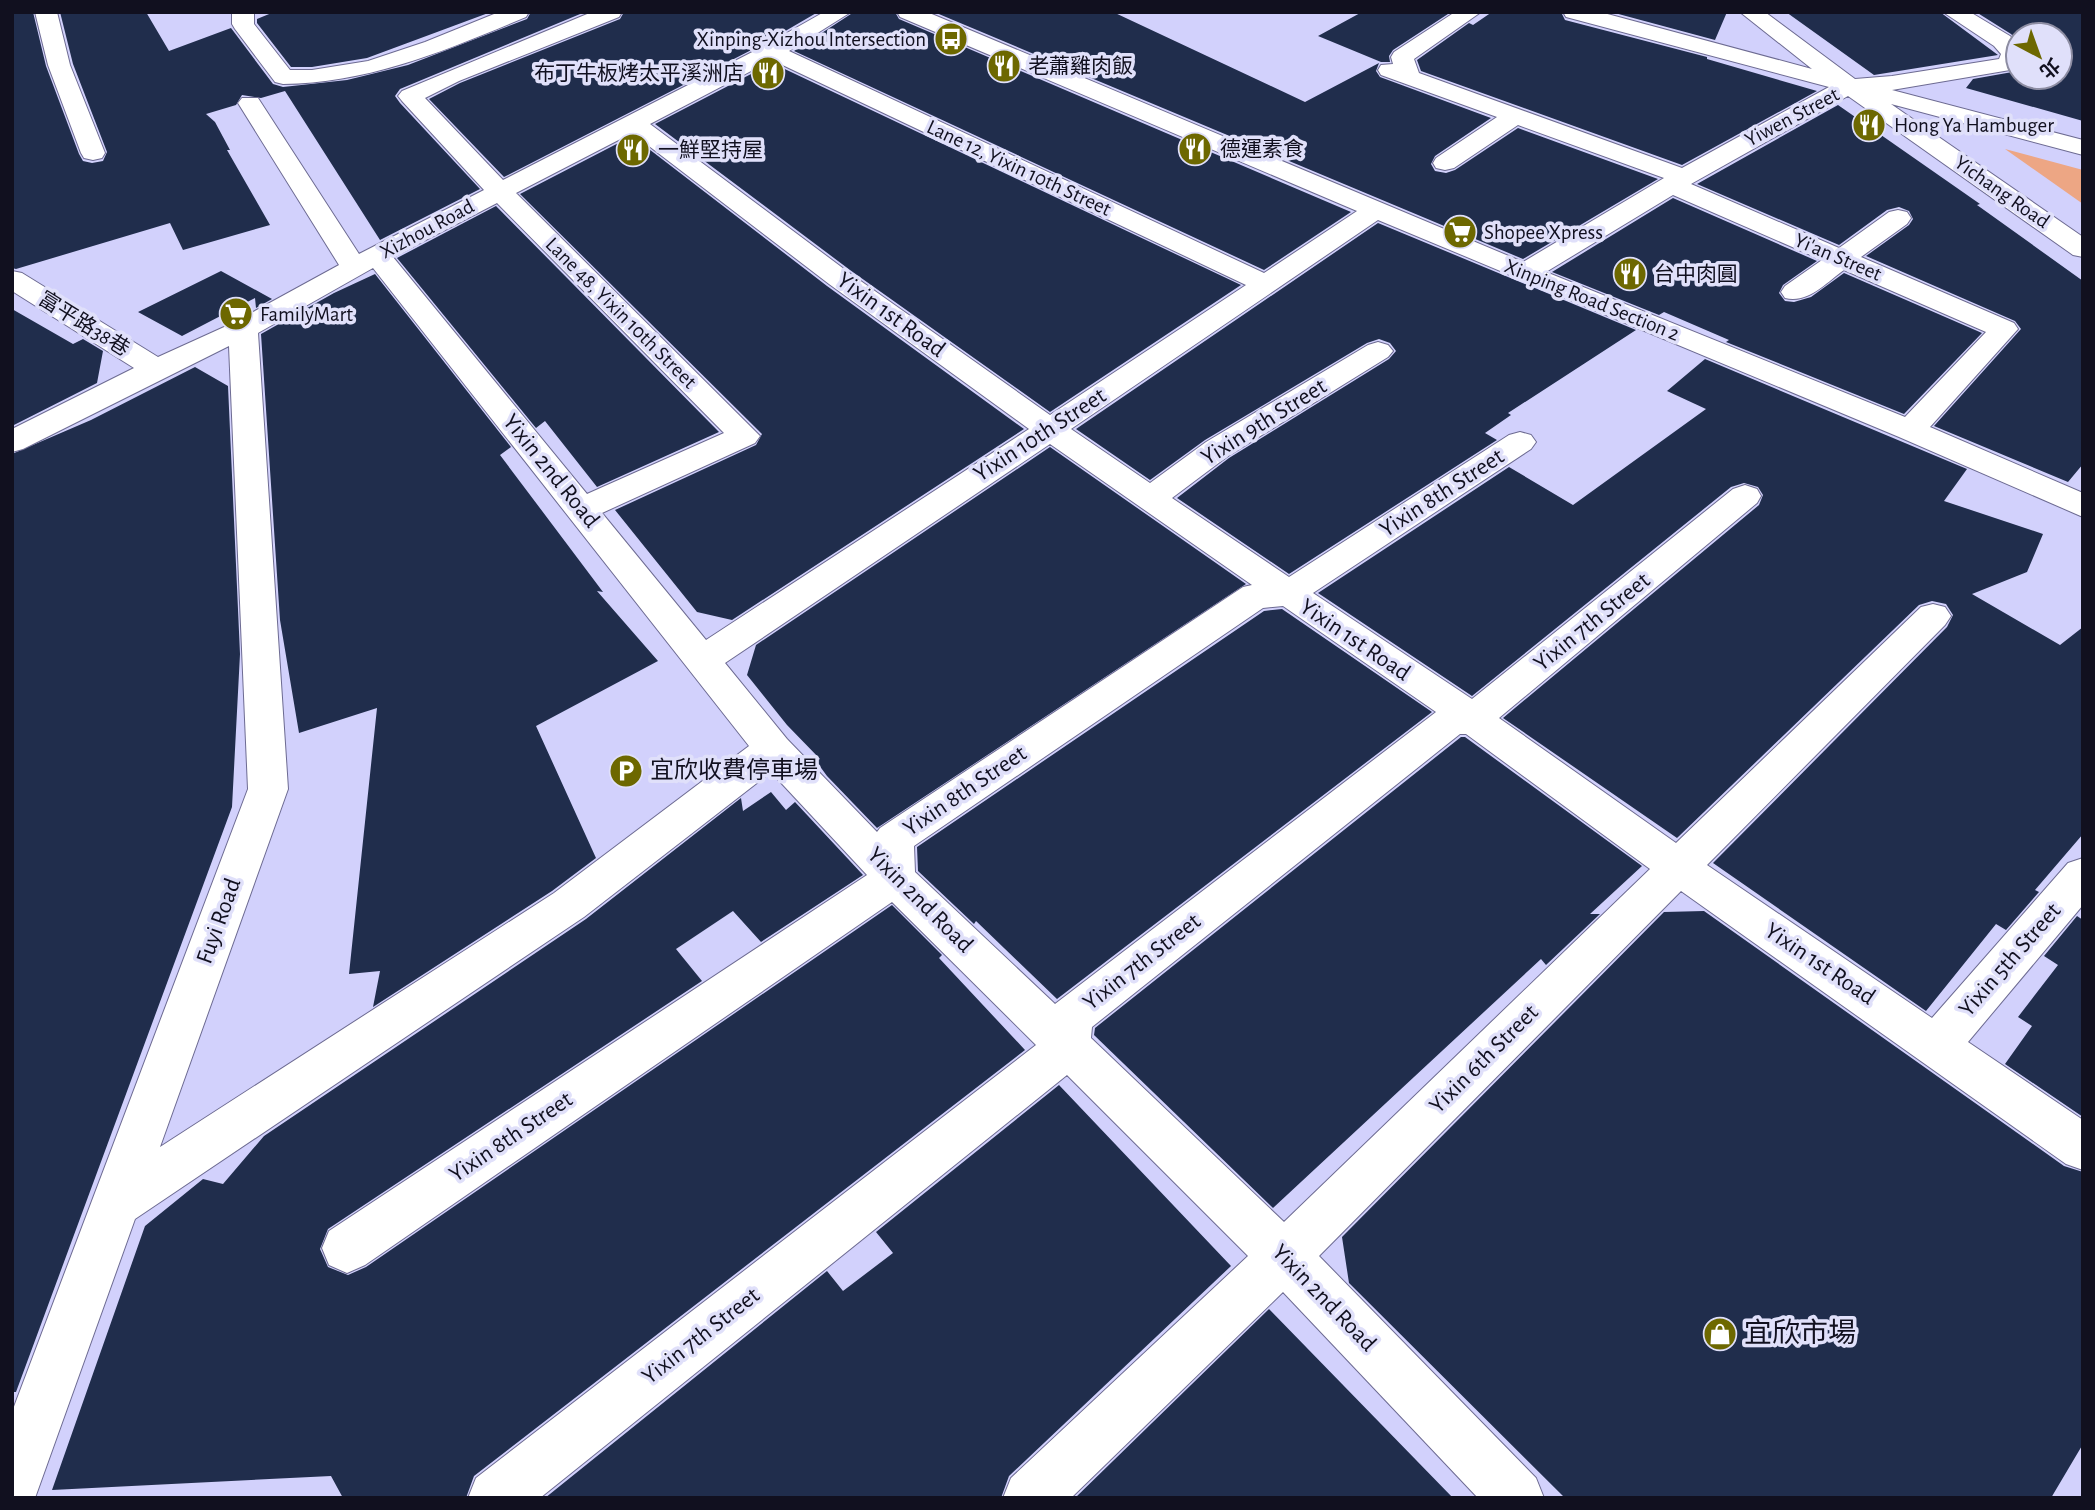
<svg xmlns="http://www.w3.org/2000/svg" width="2095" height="1510" viewBox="0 0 2095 1510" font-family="'Alegreya Sans','Noto Sans TC',sans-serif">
<rect width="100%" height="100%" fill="#d2d1fc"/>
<path fill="#eda684" d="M 2005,149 L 2083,170 L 2083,204 Z"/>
<path fill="#202d4c" d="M 12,12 L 33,12 L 46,66 L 79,154 L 83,161 L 92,163 L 103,161 L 107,152 L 73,64 L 60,12 L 146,12 L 169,51 L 231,28 L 273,84 L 283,87 L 347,80 L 408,65 L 527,19 L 531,12 L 585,12 L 400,89 L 395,96 L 400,103 L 480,189 L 380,240 L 285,91 L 261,98 L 242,95 L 236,105 L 206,114 L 215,122 L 230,150 L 227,150 L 270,225 L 183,250 L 170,223 L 16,269 L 12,268 Z
M 274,12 L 491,12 L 367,58 L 312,67 L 291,67 L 257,23 L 257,19 Z
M 624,12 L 818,12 L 763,44 L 504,177 L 429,99 L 460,83 L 620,19 Z
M 854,12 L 895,12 L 899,19 L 1351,212 L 1264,270 L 794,51 Z
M 934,12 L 1113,12 L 1305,102 L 1379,63 L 1376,71 L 1380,77 L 1491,118 L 1435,156 L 1431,164 L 1435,171 L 1446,173 L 1455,170 L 1518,128 L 1658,179 L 1523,259 Z
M 1362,12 L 1444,12 L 1448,14 L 1393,50 L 1389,56 L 1390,62 L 1381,62 L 1318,36 Z
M 1492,12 L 1561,12 L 1565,20 L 1707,57 L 1707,59 L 1817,91 L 1682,165 L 1421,71 L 1417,60 L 1469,23 L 1473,25 Z
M 1611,12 L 1727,12 L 1715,40 Z
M 1786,12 L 1940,12 L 1998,55 L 1874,75 Z
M 1976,12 L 2083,12 L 2083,121 L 1966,88 L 1973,79 L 2018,71 L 2018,77 L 2060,77 L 2060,35 L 2018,35 L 2018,41 L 2011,34 Z
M 772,63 L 1241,285 L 1050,412 L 850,270 L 655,124 Z
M 1838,105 L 1980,204 L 1977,205 L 2083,281 L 2083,464 L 2068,482 L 1934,426 L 2021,329 L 2015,321 L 1866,256 L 1909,225 L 1913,219 L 1909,211 L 1899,207 L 1887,210 L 1839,245 L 1697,184 Z
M 632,136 L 827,286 L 1024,429 L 732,620 L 697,612 L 615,510 L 756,445 L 762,434 L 520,194 Z
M 1673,198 L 1817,261 L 1783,285 L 1779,293 L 1785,301 L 1794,302 L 1811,297 L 1844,273 L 1982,333 L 1904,414 L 1726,342 L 1729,340 L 1664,312 L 1659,315 L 1552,272 Z
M 496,206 L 719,432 L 597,487 L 545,421 L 536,428 L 397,258 Z
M 1378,223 L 1636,330 L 1508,413 L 1511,415 L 1485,433 L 1497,440 L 1289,574 L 1177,498 L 1229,458 L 1389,359 L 1396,351 L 1390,343 L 1379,339 L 1367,343 L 1205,440 L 1150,480 L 1076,429 Z
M 221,271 L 272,299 L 256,308 L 255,298 L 182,336 L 138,312 Z
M 375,274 L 511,447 L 500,455 L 603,592 L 597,591 L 658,661 L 536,726 L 596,858 L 552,891 L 373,1007 L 380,971 L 349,974 L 377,708 L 299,733 L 280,620 L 261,334 L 334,293 Z
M 12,309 L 73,344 L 83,339 L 103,351 L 97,383 L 12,426 Z
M 1705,359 L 1967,469 L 1944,501 L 2043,534 L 2027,572 L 1972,594 L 2060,645 L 2083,627 L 2083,834 L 2035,890 L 2039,892 L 2006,930 L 1996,924 L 1926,1011 L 1713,863 L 1947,627 L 1953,615 L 1946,604 L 1932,601 L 1919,605 L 1677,838 L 1503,718 L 1759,505 L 1763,495 L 1758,487 L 1744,483 L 1731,487 L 1472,696 L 1318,593 L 1509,467 L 1573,505 L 1706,409 L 1667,391 Z
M 195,367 L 228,386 L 240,654 L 232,807 L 16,1392 L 12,1392 L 12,454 L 91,420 Z
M 1050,447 L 1246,584 L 877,828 L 827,776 L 816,761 L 820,759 L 787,725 L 747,675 L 756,645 Z
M 1282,609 L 1432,712 L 1057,999 L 976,921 L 974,924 L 918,871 L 917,847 L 1264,611 Z
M 1461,737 L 1465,737 L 1642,866 L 1590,914 L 1600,914 L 1546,965 L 1541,959 L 1273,1208 L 1094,1035 L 1095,1028 Z
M 771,792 L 786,810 L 795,802 L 863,875 L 761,942 L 733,911 L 676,949 L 702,981 L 328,1229 L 320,1249 L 328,1267 L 348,1275 L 366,1267 L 892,905 L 942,955 L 939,958 L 1025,1050 L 474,1476 L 466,1498 L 343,1498 L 331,1476 L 52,1490 L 145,1226 L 203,1179 L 223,1184 L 264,1136 L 586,919 L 741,798 L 743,811 Z
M 1704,911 L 2064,1166 L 2083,1172 L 2083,1444 L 2051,1498 L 1565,1498 L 1349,1283 L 1342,1237 L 1664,912 Z
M 2077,916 L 2083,920 L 2083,1117 L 2005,1064 L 2032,1026 L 2018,1017 L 2058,965 L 2044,956 Z
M 1059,1085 L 1231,1266 L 1009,1476 L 1001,1498 L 545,1498 L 827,1271 L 843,1291 L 893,1253 L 876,1232 Z
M 1269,1309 L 1453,1498 L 1075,1498 Z"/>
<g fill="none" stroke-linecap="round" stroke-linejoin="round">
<defs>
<path id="minor" d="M 35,12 L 57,12 L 70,65 L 105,153 L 102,158 L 93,160 L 84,158 L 81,153 L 48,65 Z
M 232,12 L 254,12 L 254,24 L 290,70 L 312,70 L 368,61 L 425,42 L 499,12 L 529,12 L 526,17 C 447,50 369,83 283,84 L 275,82 L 235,29 L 232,24 Z
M 592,12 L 622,12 L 619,17 L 459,81 L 425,98 L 503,180 L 764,46 L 824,12 L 851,12 L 789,51 L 1264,273 L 1357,211 L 900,17 L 897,12 L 927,12 L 1523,262 L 1664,178 L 1518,125 L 1454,168 L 1445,170 L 1436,168 L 1433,163 L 1436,158 L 1497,117 L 1381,75 L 1378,70 L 1381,65 L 1393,64 L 1391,57 L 1394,52 L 1455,12 L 1481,12 L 1414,59 L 1419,73 L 1682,168 L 1829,87 L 1566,17 L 1563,12 L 1600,12 L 1812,69 L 1740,12 L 1765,12 L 1855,79 L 1892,76 L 1999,59 L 2001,54 L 1994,46 L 1943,12 L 1970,12 L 2010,36 L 2018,45 L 2016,69 L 1892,90 L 2083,140 L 2083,155 L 1891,104 L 2083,237 L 2083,257 L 2073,255 L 1848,96 L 1691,184 L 1839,248 L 1889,212 L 1898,210 L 1907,212 L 1911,218 L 1907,224 L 1861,257 L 2014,323 L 2018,329 L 1930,427 L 2083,493 L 2083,517 L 1899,437 L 1378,220 L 1071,429 L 1150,483 L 1206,442 L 1368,345 L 1378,342 L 1388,345 L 1393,351 L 1388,357 L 1228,456 L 1172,498 L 1289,577 L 1509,435 L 1520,432 L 1531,435 L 1536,442 L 1531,449 L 1313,593 L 1472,699 L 1733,489 L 1745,485 L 1757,489 L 1761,496 L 1757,503 L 1499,718 L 1676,843 L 1921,607 L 1933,604 L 1945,607 L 1951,616 L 1945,625 L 1707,865 L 1932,1018 L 2068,863 L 2083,858 L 2083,905 L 1968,1042 L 2083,1120 L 2083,1170 L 2066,1164 L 1681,891 L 1319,1256 L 1536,1478 L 1544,1498 L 1478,1498 L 1283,1292 L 1071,1498 L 1003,1498 L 1011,1478 L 1248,1256 L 1067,1075 L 540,1498 L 468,1498 L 476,1478 L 1036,1045 L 892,902 L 365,1265 L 347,1273 L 329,1265 L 322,1248 L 329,1231 L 867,875 L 771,772 L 584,917 L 135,1219 L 35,1498 L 12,1498 L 12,1412 L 248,789 L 229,346 L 23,449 L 12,452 L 12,429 L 134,368 L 12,291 L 12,271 L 22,273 L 158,357 L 233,323 L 339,265 L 238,103 L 242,98 L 258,98 L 359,254 L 484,190 L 402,101 L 398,96 L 402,91 ZM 772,60 L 1246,285 L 1050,415 L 848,272 L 650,124 ZM 632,133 L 829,284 L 1029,429 L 706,640 L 602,513 L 755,443 L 760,436 L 516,193 ZM 1673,195 L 1822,260 L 1785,286 L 1781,292 L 1785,298 C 1808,304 1827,282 1844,270 L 1986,332 L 1905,417 L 1546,272 ZM 497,203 L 724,433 L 587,494 L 393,257 ZM 373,268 L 749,746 L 554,893 L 160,1147 L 288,789 L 258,333 ZM 1050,444 L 1252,585 L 1243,587 L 880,828 L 877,832 L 787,739 L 725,663 ZM 1283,606 L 1436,712 L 1055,1004 L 915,872 L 914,846 L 1263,608 ZM 1460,734 L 1466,734 L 1650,869 L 1284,1222 L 1091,1038 L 1092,1027 Z"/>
</defs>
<use href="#minor" stroke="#6d6b92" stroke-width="2"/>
<use href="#minor" fill="#fff" fill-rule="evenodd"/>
</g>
<defs>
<symbol id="bus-disc" viewBox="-11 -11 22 22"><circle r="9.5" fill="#6d6800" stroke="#e0e0fa"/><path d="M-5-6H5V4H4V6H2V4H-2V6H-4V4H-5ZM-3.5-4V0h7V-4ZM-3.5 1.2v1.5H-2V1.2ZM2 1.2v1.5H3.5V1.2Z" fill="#fff"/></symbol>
<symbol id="restaurant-disc" viewBox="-11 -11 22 22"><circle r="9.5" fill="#6d6800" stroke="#e0e0fa"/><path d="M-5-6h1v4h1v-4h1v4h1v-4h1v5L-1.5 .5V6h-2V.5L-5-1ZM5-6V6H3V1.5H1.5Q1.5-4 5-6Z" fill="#fff"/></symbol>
<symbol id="supermarket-disc" viewBox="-11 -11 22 22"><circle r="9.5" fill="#6d6800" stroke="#e0e0fa"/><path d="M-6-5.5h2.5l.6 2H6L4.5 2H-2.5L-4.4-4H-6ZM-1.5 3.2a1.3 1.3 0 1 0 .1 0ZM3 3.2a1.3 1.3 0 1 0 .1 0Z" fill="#fff"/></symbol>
<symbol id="parking-disc" viewBox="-11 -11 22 22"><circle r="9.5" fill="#6d6800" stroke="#e0e0fa"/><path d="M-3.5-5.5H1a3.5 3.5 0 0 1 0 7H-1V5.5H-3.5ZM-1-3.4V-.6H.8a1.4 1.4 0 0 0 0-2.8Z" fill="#fff"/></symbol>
<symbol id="shop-disc" viewBox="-11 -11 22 22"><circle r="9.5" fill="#6d6800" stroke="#e0e0fa"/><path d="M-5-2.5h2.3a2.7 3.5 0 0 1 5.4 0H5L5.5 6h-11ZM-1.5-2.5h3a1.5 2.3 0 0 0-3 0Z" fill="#fff"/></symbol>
</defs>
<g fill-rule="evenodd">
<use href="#bus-disc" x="932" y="20" width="38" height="38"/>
<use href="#restaurant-disc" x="985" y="47" width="38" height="38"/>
<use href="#restaurant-disc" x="749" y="54" width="38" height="38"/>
<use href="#restaurant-disc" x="1850" y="106" width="38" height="38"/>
<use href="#restaurant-disc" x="1176" y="130" width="38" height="38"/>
<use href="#restaurant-disc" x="614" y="131" width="38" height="38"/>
<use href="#supermarket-disc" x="1441" y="213" width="38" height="38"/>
<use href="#restaurant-disc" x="1611" y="255" width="38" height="38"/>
<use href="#supermarket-disc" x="217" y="295" width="38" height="38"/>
<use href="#parking-disc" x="607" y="752" width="38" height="38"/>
<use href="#shop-disc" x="1701" y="1315" width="38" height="38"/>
</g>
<g text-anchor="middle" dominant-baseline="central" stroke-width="7" stroke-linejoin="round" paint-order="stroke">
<g font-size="21" fill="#11101f" stroke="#e0e0fa" text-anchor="start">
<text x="926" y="39" text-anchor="end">Xinping-Xizhou Intersection</text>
<text x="1028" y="66">老蕭雞肉飯</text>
<text x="744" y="73" text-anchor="end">布丁牛板烤太平溪洲店</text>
<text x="1894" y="125">Hong Ya Hambuger</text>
<text x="1220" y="149">德運素食</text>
<text x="658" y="150">一鮮堅持屋</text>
<text x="1484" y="232">Shopee Xpress</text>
<text x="1654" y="274">台中肉圓</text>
<text x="260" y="314">FamilyMart</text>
</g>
<g font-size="21" fill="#11101f" stroke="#e0e0fa">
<text transform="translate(1792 117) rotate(-28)">Yiwen Street</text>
<text transform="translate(1019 168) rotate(25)">Lane 12, Yixin 10th Street</text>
<text transform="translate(2002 192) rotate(35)">Yichang Road</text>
<text transform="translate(427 229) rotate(-28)">Xizhou Road</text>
<text transform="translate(1838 257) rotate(23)">Yi'an Street</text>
<text transform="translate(1592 300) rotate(22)">Xinping Road Section 2</text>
<text transform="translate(621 313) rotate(45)">Lane 48, Yixin 10th Street</text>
<text transform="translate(84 324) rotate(32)">富平路38巷</text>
</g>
<g font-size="24" fill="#11101f" stroke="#e0e0fa">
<text transform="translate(891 315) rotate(36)">Yixin 1st Road</text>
<text transform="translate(1264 422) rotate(-32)">Yixin 9th Street</text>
<text transform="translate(1040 435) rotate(-33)">Yixin 10th Street</text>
<text transform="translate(551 471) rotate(51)">Yixin 2nd Road</text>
<text transform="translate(1442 493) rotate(-33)">Yixin 8th Street</text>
<text transform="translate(1592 622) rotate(-39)">Yixin 7th Street</text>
<text transform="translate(1355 640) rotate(34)">Yixin 1st Road</text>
<text transform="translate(965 791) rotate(-34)">Yixin 8th Street</text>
<text transform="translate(920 900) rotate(45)">Yixin 2nd Road</text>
<text transform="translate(219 921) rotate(-70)">Fuyi Road</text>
<text transform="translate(2010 960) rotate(-49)">Yixin 5th Street</text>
<text transform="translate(1142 962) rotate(-38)">Yixin 7th Street</text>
<text transform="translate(1820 964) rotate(34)">Yixin 1st Road</text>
<text transform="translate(1484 1059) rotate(-45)">Yixin 6th Street</text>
<text transform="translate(511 1137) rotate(-34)">Yixin 8th Street</text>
<text transform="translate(1324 1298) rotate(46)">Yixin 2nd Road</text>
<text transform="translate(701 1336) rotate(-38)">Yixin 7th Street</text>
</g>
<g font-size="24" fill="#11101f" stroke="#e0e0fa" text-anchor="start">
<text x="650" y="771">宜欣收費停車場</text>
</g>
<g font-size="28" fill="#11101f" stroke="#e0e0fa" text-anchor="start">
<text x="1744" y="1334">宜欣市場</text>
</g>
</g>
<rect width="2095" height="1510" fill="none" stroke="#11101f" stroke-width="28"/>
<g transform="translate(2039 56) rotate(139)"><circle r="33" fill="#e0e0fa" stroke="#8d8da2" stroke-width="2"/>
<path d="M0-5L12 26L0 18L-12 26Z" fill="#6d6800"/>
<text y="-10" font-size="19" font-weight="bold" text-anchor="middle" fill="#11101f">北</text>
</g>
</svg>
